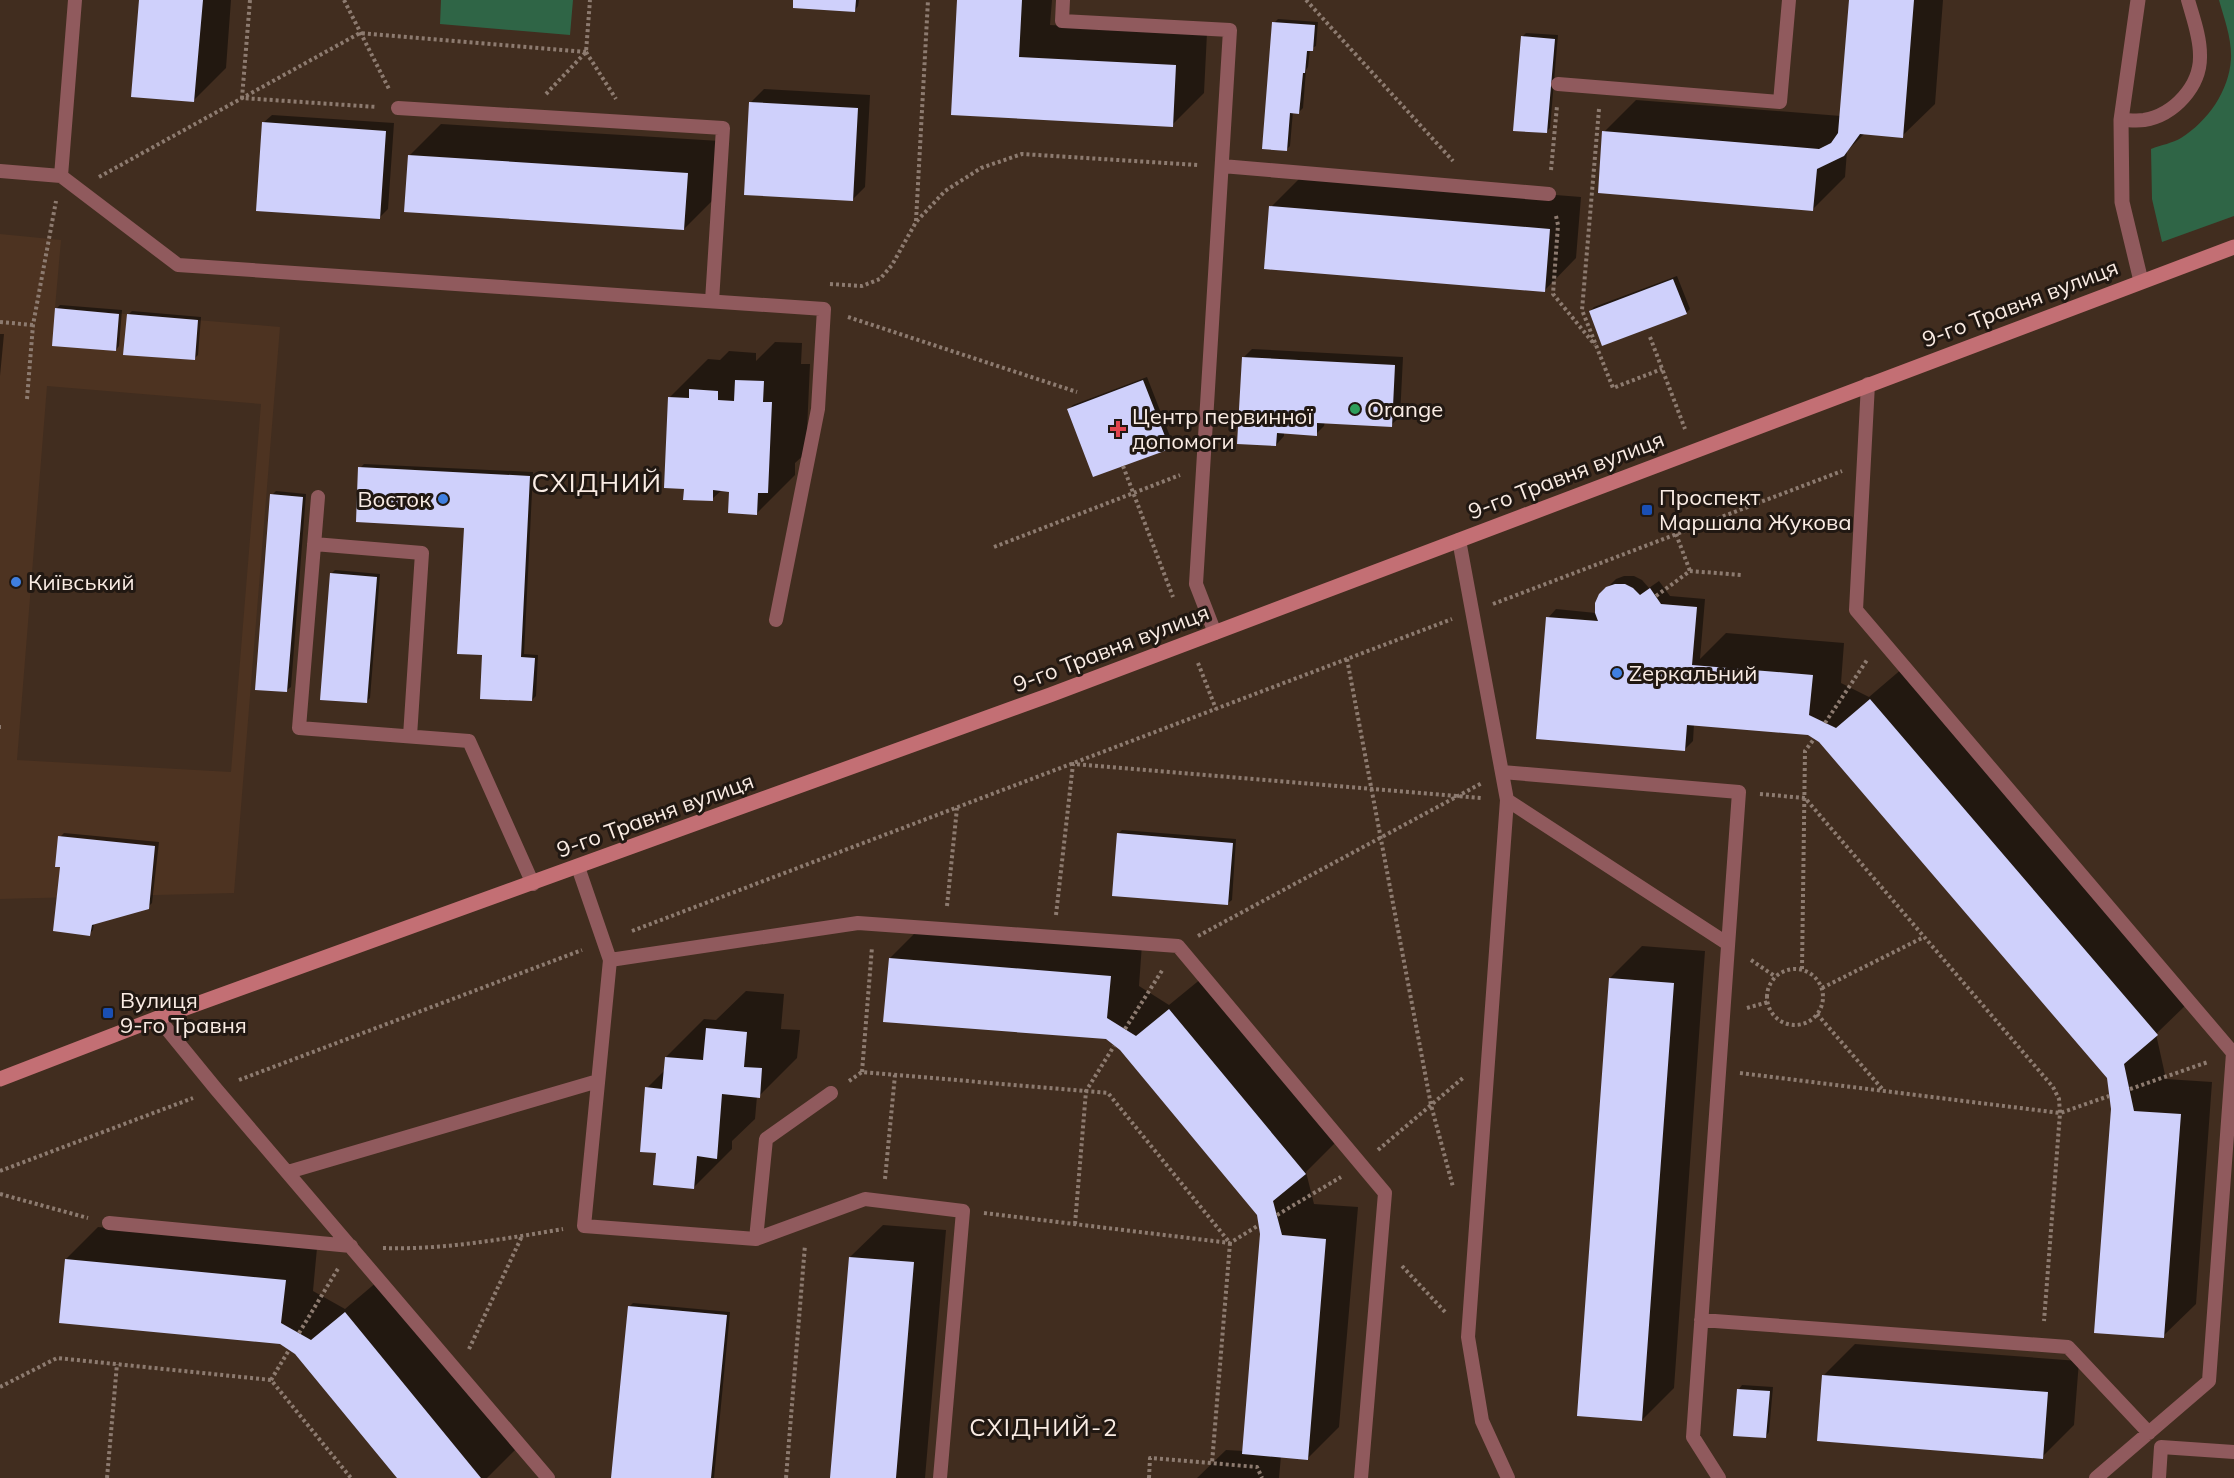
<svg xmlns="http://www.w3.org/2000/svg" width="2234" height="1478" viewBox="0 0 2234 1478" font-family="Mulish,sans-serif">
<rect width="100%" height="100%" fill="#412d1f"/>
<path fill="#4d3321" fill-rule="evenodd" d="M 0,234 L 61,240 L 55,308 L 280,327 L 234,893 L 0,899 ZM 47,386 L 261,404 L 231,772 L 17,760 Z"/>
<path fill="#2f6546" d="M 441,0 L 573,0 L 570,35 L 440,24 Z
M 2219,0 L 2234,0 L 2234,216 L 2162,242 L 2152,199 L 2151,149 C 2161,145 2173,143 2181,138 C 2208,121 2229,91 2231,59 C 2232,39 2224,18 2219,0 Z"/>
<path fill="#0007" d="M 140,0 L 231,0 L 226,68 L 193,101 Z
M 795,0 L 859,0 L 858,6 L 855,10 Z
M 958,0 L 1052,0 L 1050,25 L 1207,33 L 1204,93 L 1172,125 L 952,114 Z
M 1850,0 L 1943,0 L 1935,104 L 1902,136 L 1865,133 L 1847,151 L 1845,177 L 1813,209 L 1604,132 L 1636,100 L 1841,116 Z
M 1278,19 L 1318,22 L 1316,46 L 1310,49 L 1308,67 L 1306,70 L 1303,108 L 1299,112 L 1293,111 L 1290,146 L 1286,150 L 1274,23 Z
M 1526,33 L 1558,35 L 1550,128 L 1546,132 L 1522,37 Z
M 764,89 L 870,95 L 865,187 L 852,200 L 751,102 Z
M 272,115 L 394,123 L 388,209 L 380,217 L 263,123 Z
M 441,124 L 720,141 L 716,197 L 684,229 L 409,156 Z
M 1303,175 L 1581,197 L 1576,258 L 1544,291 L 1271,207 Z
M 1677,276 L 1690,309 L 1686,313 L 1590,311 L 1594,307 Z
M 60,305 L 122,310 L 119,346 L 116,350 L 56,309 Z
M 132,311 L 201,317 L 198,355 L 194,359 L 128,315 Z
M 0,334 L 4,334 L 0,376 Z
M 775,342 L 802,343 L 801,364 L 810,364 L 806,453 L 795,463 L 795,475 L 757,513 L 731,490 L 722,490 L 712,499 L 686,487 L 670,397 L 708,359 L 720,360 L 729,351 L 756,353 L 756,361 Z
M 1252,349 L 1403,357 L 1400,417 L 1391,425 L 1325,421 L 1324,426 L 1316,434 L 1284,432 L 1284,436 L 1276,445 L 1244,357 Z
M 1147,377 L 1173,444 L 1169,448 L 1069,409 L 1073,405 Z
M 364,464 L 533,472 L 524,654 L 538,655 L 536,696 L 532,700 L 484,654 L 465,527 L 360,468 Z
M 276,491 L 306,494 L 291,687 L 287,690 L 272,495 Z
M 335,570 L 380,574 L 370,698 L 366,702 L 331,574 Z
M 1624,576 L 1634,576 L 1642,580 L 1649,588 L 1659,581 L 1670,596 L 1705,599 L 1700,659 L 1726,633 L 1844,643 L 1841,683 L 1869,697 L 1903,668 L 2189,1002 L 2156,1034 L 2166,1079 L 2212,1082 L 2196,1304 L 2163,1336 L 2113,1109 L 2109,1077 L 1820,741 L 1808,734 L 1694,724 L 1693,741 L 1684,750 L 1548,618 L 1556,609 L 1596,613 L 1600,595 L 1616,579 Z
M 1122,830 L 1236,839 L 1232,900 L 1228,903 L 1118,834 Z
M 64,833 L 159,842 L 152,903 L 148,907 L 94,923 L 93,930 L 89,934 L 62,866 L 60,837 Z
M 922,926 L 1142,944 L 1139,986 L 1169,1005 L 1202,978 L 1337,1141 L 1306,1172 L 1314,1204 L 1358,1207 L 1339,1427 L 1307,1459 L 1281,1456 L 1279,1478 L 1197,1478 L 1226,1450 L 1244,1451 L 1262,1233 L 1258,1214 L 1121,1049 L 1106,1038 L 890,958 Z
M 1642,946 L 1705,951 L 1674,1388 L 1642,1420 L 1610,978 Z
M 746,991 L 784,994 L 781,1029 L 800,1030 L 797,1058 L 759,1096 L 757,1096 L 755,1119 L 732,1141 L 732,1149 L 693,1188 L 658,1152 L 647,1088 L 665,1070 L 666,1057 L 704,1019 L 716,1020 Z
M 883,1225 L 946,1230 L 925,1478 L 832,1478 L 850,1257 Z
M 98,1227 L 317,1248 L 313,1291 L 345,1309 L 378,1281 L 516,1449 L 487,1478 L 399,1478 L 296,1352 L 280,1343 L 66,1259 Z
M 633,1303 L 730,1312 L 714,1478 L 613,1478 L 629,1307 Z
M 1855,1344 L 2079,1361 L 2074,1425 L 2042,1457 L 1823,1376 Z
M 1742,1385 L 1773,1387 L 1769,1432 L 1766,1436 L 1739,1389 Z"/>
<path fill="#cfd0fb" d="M 139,0 L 203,0 L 194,102 L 131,97 Z
M 793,0 L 856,0 L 855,12 L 793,8 Z
M 957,0 L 1022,0 L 1019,57 L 1176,65 L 1173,127 L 951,115 Z
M 1849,0 L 1914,0 L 1903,138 L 1860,134 L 1844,156 L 1817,169 L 1813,211 L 1598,193 L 1602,131 L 1819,149 L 1831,143 L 1838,133 Z
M 1272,22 L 1315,25 L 1313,51 L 1307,51 L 1305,73 L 1303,73 L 1299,114 L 1290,113 L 1287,151 L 1262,149 Z
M 1521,36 L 1555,39 L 1547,133 L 1513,131 Z
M 749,102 L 858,108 L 853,201 L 744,195 Z
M 262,122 L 386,131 L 380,219 L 256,211 Z
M 408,155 L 688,173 L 684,230 L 404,212 Z
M 1269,206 L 1550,229 L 1545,292 L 1264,269 Z
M 1673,279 L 1687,314 L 1602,346 L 1589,311 Z
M 55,308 L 119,314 L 116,351 L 52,346 Z
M 127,314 L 198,320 L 195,360 L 123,355 Z
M 1242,357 L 1395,365 L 1392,427 L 1317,423 L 1317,436 L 1277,433 L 1276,446 L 1237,444 Z
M 735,380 L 764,381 L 763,402 L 772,402 L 768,493 L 758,493 L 757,515 L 728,513 L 729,492 L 713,490 L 713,501 L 683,500 L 684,489 L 664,488 L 668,397 L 689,398 L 689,389 L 718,391 L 718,400 L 734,401 Z
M 1143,380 L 1170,449 L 1093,477 L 1067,409 Z
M 358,467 L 530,476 L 521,657 L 535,658 L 532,701 L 480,699 L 482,655 L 457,654 L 464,528 L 356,522 Z
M 270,494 L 303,497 L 287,692 L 255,690 Z
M 330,573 L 377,577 L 367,703 L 320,700 Z
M 1615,584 L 1625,584 L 1633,588 L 1640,595 L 1650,588 L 1661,604 L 1697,607 L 1692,665 L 1813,675 L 1809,715 L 1836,728 L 1870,699 L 2158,1035 L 2124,1064 L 2134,1111 L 2181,1114 L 2164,1338 L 2094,1333 L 2111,1109 L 2107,1078 L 1819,742 L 1808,735 L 1687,725 L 1685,751 L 1536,739 L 1546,617 L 1598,621 L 1595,613 L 1595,603 L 1599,594 L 1606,587 Z
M 1117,833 L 1233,843 L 1228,905 L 1112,896 Z
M 58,836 L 155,846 L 149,909 L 92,925 L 90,936 L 53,931 L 60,867 L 55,867 Z
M 889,958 L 1111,976 L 1107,1018 L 1136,1036 L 1169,1009 L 1306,1174 L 1273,1201 L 1282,1235 L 1326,1239 L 1308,1460 L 1242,1454 L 1260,1234 L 1257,1215 L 1120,1050 L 1106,1039 L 883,1022 Z
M 1609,978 L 1674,983 L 1642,1421 L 1577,1416 Z
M 706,1028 L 747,1032 L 744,1067 L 762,1068 L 760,1098 L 722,1094 L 717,1159 L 697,1156 L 694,1189 L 653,1185 L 656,1153 L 640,1152 L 645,1087 L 662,1089 L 665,1057 L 703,1060 Z
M 849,1257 L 914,1262 L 896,1478 L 830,1478 Z
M 65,1259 L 286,1280 L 281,1323 L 311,1340 L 345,1312 L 481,1478 L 397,1478 L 295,1354 L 280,1344 L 59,1323 Z
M 628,1306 L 727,1315 L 711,1478 L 611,1478 Z
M 1822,1375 L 2048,1392 L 2043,1459 L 1817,1441 Z
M 1737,1389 L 1770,1391 L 1766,1438 L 1733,1436 Z"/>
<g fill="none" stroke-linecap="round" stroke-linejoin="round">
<path stroke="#8d7b70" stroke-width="4" stroke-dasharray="3 3" stroke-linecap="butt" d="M 250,0 L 242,98 L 377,107
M 344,0 L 389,89
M 1306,0 L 1453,161
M 586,52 L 616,99
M 546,94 L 586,52 L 590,0
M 1599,109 L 1582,310 L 1613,388 L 1662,369
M 1551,170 L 1557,106
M 99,177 L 360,33 L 586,52
M 1556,216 L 1558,225 L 1553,294 L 1595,345
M 916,221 L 928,0
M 830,284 L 862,286 L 880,279 L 892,265 L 916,222 L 945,191 L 981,168 L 1022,154 L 1198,165
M 848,317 L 1077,392
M 0,322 L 33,325
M 1650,337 L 1685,429
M 27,399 L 33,325 L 56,201
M 1123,466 L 1173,597
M 1676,534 L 1690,571
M 994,547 L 1180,475
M 1656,596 L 1690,571 L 1742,575
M 1493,604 L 1842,471
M 1347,659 L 1431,1105 L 1453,1187
M 1198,663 L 1216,709
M 1825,723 L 1867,660
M 0,727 L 1,727
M 1760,794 L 1805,798 L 2053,1087 L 2059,1099 L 2060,1113 L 2044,1321
M 947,906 L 957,808
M 1056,915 L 1073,764 L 1482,798
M 632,931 L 1452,619
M 1198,936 L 1482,783
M 1751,960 L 1776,977
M 1802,969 L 1805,751 L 1814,739
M1767 997a28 28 0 1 1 56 0a28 28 0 1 1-56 0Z
M 1822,988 L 1924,937
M 1747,1008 L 1768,1002
M 1817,1014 L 1884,1091
M 1125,1029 L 1163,969
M 862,1072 L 872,947
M 1740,1073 L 2060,1113 L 2109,1096
M 239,1080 L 582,950
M 849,1081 L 862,1072 L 1108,1093 L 1230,1243 L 1212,1463
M 2130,1089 L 2208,1062
M 1378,1150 L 1464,1077
M 0,1171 L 193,1098
M 885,1179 L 895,1075
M 0,1194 L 88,1218
M 984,1213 L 1230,1243 L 1259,1225
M 1277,1215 L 1341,1177
M 1075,1224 L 1086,1091 L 1114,1046
M 383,1248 C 444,1250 503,1239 563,1229
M 1402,1266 L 1446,1313
M 299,1333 L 339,1267
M 469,1349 L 522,1236
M 271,1380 L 289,1350
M 0,1387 L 57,1358 L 271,1380 L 351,1478
M 107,1478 L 117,1364
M 786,1478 L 805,1245
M 1149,1478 L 1150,1458 L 1257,1467 L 1262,1478"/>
<path stroke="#905a5d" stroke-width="14" d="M 1063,0 L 1062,21 L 1230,30 L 1196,584 L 1215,633
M 1558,84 L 1780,102 L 1789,0
M 398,108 L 723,128 L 712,301
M 2121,120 C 2128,120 2137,121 2144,120 C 2174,115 2201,86 2200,55 C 2200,36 2193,18 2188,0
M 1222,166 L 1549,194
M 0,171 L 61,176 L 178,265 L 824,309 L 818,409 L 776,620
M 61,176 L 75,0
M 1868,384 L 1856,610 L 2234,1054
M 318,497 L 299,728 L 469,741 L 533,884
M 1459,540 L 1507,800 L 1468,1337 L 1482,1421 L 1508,1478
M 314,544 L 422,553 L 410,736
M 1502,772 L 1739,792 L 1693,1437 L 1719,1478
M 1507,800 L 1728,944
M 578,867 L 610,960 L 584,1226 L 756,1239 L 865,1199 L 963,1211 L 940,1478
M 610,960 L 858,923 L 1178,946 L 1385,1193 L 1361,1478
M 158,1018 L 216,1089 L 548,1478
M 288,1172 L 598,1081
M 109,1223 L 351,1246
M 756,1239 L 766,1139 L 831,1093
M 1701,1320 L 2068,1347 L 2149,1433
M 2096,1478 L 2209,1381 L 2233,1053
M 2159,1478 L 2161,1447 L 2234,1452"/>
<path stroke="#905a5d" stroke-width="15" d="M 2138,0 L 2121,120 L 2122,202 L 2141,281"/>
<path stroke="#c36f74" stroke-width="15" d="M 0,1079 L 158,1018 L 1050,695 L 2234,247"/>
</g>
<circle fill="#2e9e5b" stroke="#211812" stroke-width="2" cx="1355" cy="409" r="6"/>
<path fill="#e0444e" stroke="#211812" stroke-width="2" d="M1115 420h6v6h6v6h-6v6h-6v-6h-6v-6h6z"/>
<g fill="#3f7fe0" stroke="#211812" stroke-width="2">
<circle cx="443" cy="499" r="6"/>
<circle cx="16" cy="582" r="6"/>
<circle cx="1617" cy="673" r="6"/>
</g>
<g fill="#1a4fb4" stroke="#211812" stroke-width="2">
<rect x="1641" y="504" width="12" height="12" rx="3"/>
<rect x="102" y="1007" width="12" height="12" rx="3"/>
</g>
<g text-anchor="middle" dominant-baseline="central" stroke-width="6" stroke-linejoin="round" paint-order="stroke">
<g font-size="22" fill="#faece4" stroke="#211812">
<text transform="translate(2020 303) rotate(-21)">9-го Травня вулиця</text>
<text transform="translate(1566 475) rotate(-21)">9-го Травня вулиця</text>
<text transform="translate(1111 648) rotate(-21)">9-го Травня вулиця</text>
<text transform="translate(655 815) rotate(-20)">9-го Травня вулиця</text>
</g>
<g font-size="22" fill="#faece4" stroke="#211812" text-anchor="start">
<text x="1367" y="409">Orange</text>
<text x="1132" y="416">Центр первинної<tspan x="1132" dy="25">допомоги</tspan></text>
<text x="1659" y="497">Проспект<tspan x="1659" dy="25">Маршала Жукова</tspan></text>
<text x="431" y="499" text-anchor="end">Восток</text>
<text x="28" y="582">Київський</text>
<text x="1629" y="673">Zеркальний</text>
<text x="120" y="1000">Вулиця<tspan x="120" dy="25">9-го Травня</tspan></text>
</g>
<g font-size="24" letter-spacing="1.5" fill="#faece4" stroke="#211812">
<text x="1044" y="1427">СХІДНИЙ-2</text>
</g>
<g font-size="26" letter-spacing="1.5" fill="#faece4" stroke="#211812">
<text x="597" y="482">СХІДНИЙ</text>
</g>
</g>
</svg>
